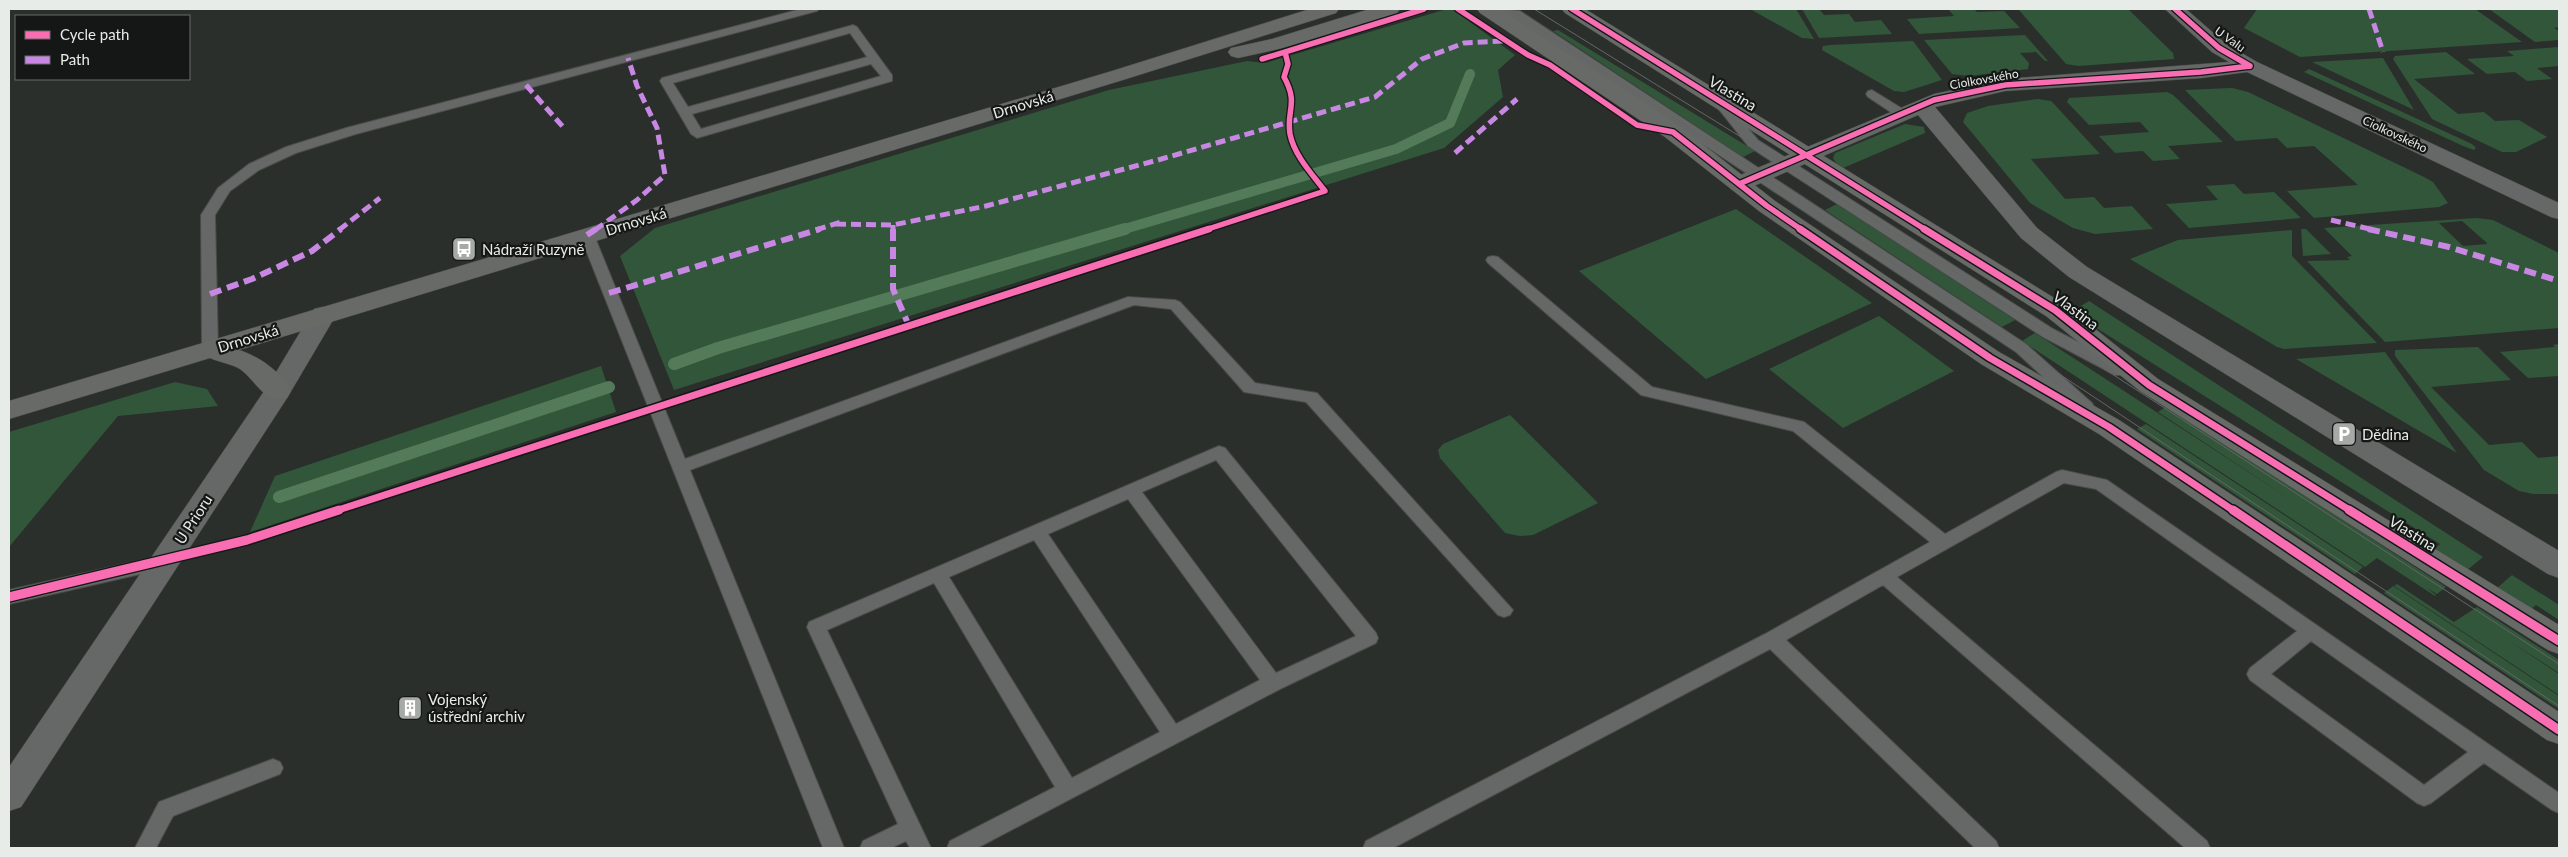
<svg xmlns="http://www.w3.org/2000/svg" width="2568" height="857" viewBox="0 0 2568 857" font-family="Lato,sans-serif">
<rect width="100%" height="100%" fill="#2b2f2c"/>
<path fill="#325639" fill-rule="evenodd" d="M 1447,9 L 1452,9 L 1515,55 L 1498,70 L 1503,97 L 1444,148 L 674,390 L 620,256 L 655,228 L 1109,90 L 1247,61 L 1265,63 Z
M 1750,9 L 1796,9 L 1814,39 L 1802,38 Z
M 1802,9 L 1819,9 L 1824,15 L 1849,14 L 1855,22 L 1881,20 L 1892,34 L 1819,38 Z
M 1948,9 L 1974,9 L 1977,12 L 2004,11 L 2020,28 L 1919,34 L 1907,19 L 1954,16 Z
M 2128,9 L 2173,53 L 2174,59 L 2078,66 L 2066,64 L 2019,10 Z
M 2257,9 L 2475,9 L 2522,42 L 2300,57 L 2244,28 Z
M 2489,9 L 2559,9 L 2559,27 L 2554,28 L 2559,31 L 2559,40 L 2535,42 Z
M 1558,30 L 1755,151 L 1743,157 L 1553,31 Z
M 2025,35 L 2048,61 L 2045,61 L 2036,52 L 2020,53 L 2029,63 L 2028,69 L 1968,76 L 1952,74 L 1924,40 Z
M 1913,41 L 1942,80 L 1904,92 L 1894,91 L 1822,50 L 1823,46 L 1830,45 Z
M 2559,47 L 2559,66 L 2537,68 L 2552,79 L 2527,81 L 2515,72 L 2487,74 L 2467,59 L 2514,56 L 2507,51 Z
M 2446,52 L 2475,74 L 2414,79 L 2458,114 L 2484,112 L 2495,121 L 2519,120 L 2547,137 L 2516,152 L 2502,152 L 2432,119 L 2393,59 L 2395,56 Z
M 2383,58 L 2414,110 L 2312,62 Z
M 2309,69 L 2472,144 L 2476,148 L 2474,150 L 2463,146 L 2304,72 Z
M 2232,88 L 2248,92 L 2424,177 L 2433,182 L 2448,203 L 2439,207 L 2314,218 L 2287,191 L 2358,185 L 2314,146 L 2287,148 L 2277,138 L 2236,141 L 2185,90 Z
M 2167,92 L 2173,95 L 2223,142 L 2168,146 L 2180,159 L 2153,161 L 2143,151 L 2115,153 L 2099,136 L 2149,132 L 2140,122 L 2089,125 L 2067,102 L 2069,98 Z
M 2038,99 L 2051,101 L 2055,105 L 2100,154 L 2031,159 L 2065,199 L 2094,197 L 2104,208 L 2132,206 L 2153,229 L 2095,234 L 2073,228 L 2030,203 L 1963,122 L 1967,113 L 1988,106 Z
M 1905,124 L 1924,127 L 1925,133 L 1843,168 L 1836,163 L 1833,158 L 1835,153 Z
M 2234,184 L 2244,194 L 2274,192 L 2301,218 L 2189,228 L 2166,204 L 2218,200 L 2206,186 Z
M 1837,204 L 2015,320 L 2002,327 L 1825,210 Z
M 1736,209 L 1872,303 L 1706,379 L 1579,271 Z
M 2477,218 L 2493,220 L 2559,253 L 2559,328 L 2385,342 L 2307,261 L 2350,260 L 2347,257 L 2352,256 L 2324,228 ZM 2462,221 L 2487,243 L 2487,244 L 2463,246 L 2439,223 Z
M 2301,229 L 2306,229 L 2331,254 L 2303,256 Z
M 2292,230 L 2292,256 L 2377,343 L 2284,349 L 2277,347 L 2130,259 L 2178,240 Z
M 2089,301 L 2483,557 L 2466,571 L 2433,550 L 2440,544 L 2071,312 Z
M 1879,316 L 1954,371 L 1843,428 L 1769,369 Z
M 2035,333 L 2296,503 L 2158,412 L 2167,406 L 2446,587 L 2437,594 L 2427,588 L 2436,595 L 2435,596 L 2377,558 L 2365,567 L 2022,341 Z
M 2559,344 L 2559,376 L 2528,378 L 2500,352 L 2555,347 L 2553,345 Z
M 2478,347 L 2511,380 L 2431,387 L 2489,445 L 2522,442 L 2538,458 L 2559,456 L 2559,494 L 2533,494 L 2519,491 L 2484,470 L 2395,356 L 2395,350 Z
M 2385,352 L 2457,453 L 2296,359 Z
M 601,366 L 616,412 L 250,532 L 275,476 Z
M 175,382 L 207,389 L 218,406 L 118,416 L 9,547 L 9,432 Z
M 1510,415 L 1598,503 L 1533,535 L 1520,536 L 1505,533 L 1440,458 L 1438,450 L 1443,444 Z
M 2146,424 L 2363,567 L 2355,574 L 2137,429 Z
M 2512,575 L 2559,605 L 2559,620 L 2536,605 L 2531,609 L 2496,589 Z
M 2397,584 L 2454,622 L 2477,607 L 2559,660 L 2559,673 L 2506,639 L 2559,674 L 2559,695 L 2394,586 Z
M 2393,586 L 2559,696 L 2559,709 L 2384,593 Z"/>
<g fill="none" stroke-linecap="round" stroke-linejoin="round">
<path stroke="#537b5a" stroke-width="10" d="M 1121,230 L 1396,149 L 1450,123 L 1470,74"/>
<path stroke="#537b5a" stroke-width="12" d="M 674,364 L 718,348 L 1125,229
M 279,497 L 609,387"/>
<defs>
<path id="lane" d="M 801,9 L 819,9 L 817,11 L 356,134 L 296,153 L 259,170 L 230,191 L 215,215 L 218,349 L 210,354 L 202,349 L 201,215 L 218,188 L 249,164 L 286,147 L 346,128 Z
M 1499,9 L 1520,11 L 2026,344 L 2092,403 L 2094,407 L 2092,411 L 2080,411 L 2016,352 Z
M 853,25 L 857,27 L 892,75 L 892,81 L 697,138 L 691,134 L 660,81 L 662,78 ZM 850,33 L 867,57 L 688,107 L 673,83 ZM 871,64 L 881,76 L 701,129 L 692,114 Z
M 1872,90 L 1906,111 L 1908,114 L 1906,117 L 1898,117 L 1868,97 L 1866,94 L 1868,91 Z
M 1719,98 L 1723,99 L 1758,140 L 2053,329 L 2127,367 L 2129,371 L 2127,375 L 2115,375 L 2043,337 L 1748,146 L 1713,102 Z
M 587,231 L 594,235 L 685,459 L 1128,297 L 1175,300 L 1180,302 L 1255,383 L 1317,393 L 1513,610 L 1510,615 L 1504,617 L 1498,615 L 1306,402 L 1244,392 L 1171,309 L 1134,305 L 690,470 L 844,848 L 823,848 L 580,235 Z
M 1493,256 L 1498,257 L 1652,387 L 1804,422 L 1945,534 L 2056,472 L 2062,470 L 2107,480 L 2559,793 L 2559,813 L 2552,810 L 2484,763 L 2431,803 L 2424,806 L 2417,803 L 2250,680 L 2247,674 L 2250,668 L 2297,631 L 2096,489 L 2064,483 L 1897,577 L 2207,841 L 2210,848 L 2185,848 L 1883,585 L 1786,640 L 1996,841 L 1999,848 L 1975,848 L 1770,649 L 1393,848 L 1363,848 L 1366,841 L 1765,634 L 1930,542 L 1793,431 L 1641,395 L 1488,263 L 1486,260 L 1488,257 ZM 2311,641 L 2468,752 L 2424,785 L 2271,674 Z
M 1219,446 L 1225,448 L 1376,633 L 1378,638 L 1376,643 L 1280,689 L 977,848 L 947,848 L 950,841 L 1055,787 L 934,583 L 827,630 L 931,848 L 910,848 L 906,841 L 891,848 L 860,848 L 863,841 L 898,824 L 807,627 L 809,622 ZM 1216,460 L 1356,636 L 1276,673 L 1142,492 ZM 1128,499 L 1260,680 L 1176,724 L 1048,534 ZM 1034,540 L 1160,732 L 1072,778 L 949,577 Z
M 165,555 L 171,557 L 174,562 L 171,567 L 9,604 L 9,590 Z
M 273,759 L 280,762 L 283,768 L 280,774 L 173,816 L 156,848 L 135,848 L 159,802 Z"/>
<path id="street" d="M 2165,9 L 2186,9 L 2226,44 L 2257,62 L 2559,203 L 2559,219 L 2551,217 L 2247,72 L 2201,78 L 2005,91 L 1935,107 L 2037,228 L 2087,267 L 2559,551 L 2559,578 L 2548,574 L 2069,277 L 2021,238 L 1918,115 L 1747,189 L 1739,191 L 1731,189 L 1728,184 L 1731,179 L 1934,94 L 2005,79 L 2229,62 L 2212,52 Z
M 323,307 L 332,309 L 336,315 L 287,398 L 21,807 L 9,811 L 9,767 L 269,384 L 314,309 Z"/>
<path id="secondary" d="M 1310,9 L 1339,9 L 1336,13 L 1126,79 L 239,350 C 260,357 280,371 291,391 L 287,398 C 263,404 257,381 240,369 C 232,364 219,362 210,358 L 9,419 L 9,401 L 1112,71 Z
M 1370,9 L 1400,9 L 1397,13 L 1283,48 L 1238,58 L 1231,56 L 1228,52 L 1231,48 L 1272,39 Z
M 1477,9 L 1500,9 L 1681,127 L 1775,201 L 1999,352 L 2119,420 L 2559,712 L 2559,744 L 2547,740 L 2099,434 L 1981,364 L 1759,211 L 1665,137 L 1480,13 Z
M 1562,9 L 1585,9 L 2064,304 L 2158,379 L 2559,625 L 2559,654 L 2548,650 L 2140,391 L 2046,316 L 1565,13 Z"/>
</defs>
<use href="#lane" stroke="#4a4c4a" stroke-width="2"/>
<use href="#street" stroke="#4a4c4a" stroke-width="1"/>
<use href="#secondary" stroke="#4a4c4a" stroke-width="1"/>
<use href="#lane" fill="#666867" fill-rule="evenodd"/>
<use href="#street" fill="#666867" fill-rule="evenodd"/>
<use href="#secondary" fill="#686a68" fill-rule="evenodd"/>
<path stroke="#646664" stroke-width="1" d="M 1510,9 L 2559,706
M 1534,9 L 1867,215 L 2559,664"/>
<path stroke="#c787e3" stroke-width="5" stroke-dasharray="10 5" stroke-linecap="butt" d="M 2369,9 L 2383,52
M 526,85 L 564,128
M 1455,153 L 1517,99
M 2331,220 L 2374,230
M 836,224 L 893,225 L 986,206 L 1158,160 L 1375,97 L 1422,59 L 1464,43 L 1505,41
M 893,225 L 893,230
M 339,230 L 380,198
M 595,230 L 637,200 L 665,175 L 657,128 L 637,86 L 628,58
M 816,230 L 841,222"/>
<path stroke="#c787e3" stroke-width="6" stroke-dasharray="12 6" stroke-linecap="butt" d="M 893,229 L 893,289 L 909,326
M 2368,229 L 2449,247 L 2559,281
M 587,235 L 596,229
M 609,293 L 820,229
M 210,294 L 252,279 L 312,251 L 341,229"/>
<defs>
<path id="cycleway-far2" d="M 1458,9 L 1528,55 L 1550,65 L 1637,125 L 1673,132 L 1767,206 L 1802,230
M 1572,9 L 1926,230
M 2175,9 L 2219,48 L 2250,66
M 1262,59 L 1424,9
M 1739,184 L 1934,100 L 2005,85 L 2201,72 L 2250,66
M 1205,230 L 1325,191 C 1312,174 1294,155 1290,134 C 1286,110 1299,104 1284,77 L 1288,64 L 1285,52"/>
<path id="cycleway-far1" d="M 1800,229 L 1990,358 L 2109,427 L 2234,511
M 1924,229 L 2055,310 L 2149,385 L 2351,511
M 335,511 L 1209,229"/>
<path id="cycleway" d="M 2233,510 L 2559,730
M 2349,510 L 2559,641
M 9,597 L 247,540 L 339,510"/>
</defs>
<use href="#cycleway-far2" stroke="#141715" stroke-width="8"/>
<use href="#cycleway-far1" stroke="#141715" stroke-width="10"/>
<use href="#cycleway" stroke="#141715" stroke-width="12"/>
<use href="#cycleway-far2" stroke="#f96db3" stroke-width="5.5"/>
<use href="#cycleway-far1" stroke="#f96db3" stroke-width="7"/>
<use href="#cycleway" stroke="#f96db3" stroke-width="9"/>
</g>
<defs>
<symbol id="bus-square" viewBox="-11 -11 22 22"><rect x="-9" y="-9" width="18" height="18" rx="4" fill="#a6aaa6" stroke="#141715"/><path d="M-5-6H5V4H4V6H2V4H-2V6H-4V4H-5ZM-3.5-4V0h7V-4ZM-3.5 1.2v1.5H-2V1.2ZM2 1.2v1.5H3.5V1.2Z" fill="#fff"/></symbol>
<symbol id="parking-square" viewBox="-11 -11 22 22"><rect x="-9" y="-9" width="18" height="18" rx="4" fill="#a6aaa6" stroke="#141715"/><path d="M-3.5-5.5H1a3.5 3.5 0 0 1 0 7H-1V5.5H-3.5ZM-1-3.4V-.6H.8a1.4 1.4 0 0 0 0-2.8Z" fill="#fff"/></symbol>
<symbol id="building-square" viewBox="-11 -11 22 22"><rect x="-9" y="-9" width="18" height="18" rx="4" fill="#a6aaa6" stroke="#141715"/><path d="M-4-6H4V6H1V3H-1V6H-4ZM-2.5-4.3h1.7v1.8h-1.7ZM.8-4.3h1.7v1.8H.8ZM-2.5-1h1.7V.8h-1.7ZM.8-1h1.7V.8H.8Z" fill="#fff"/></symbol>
</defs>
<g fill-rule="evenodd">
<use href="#bus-square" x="450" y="235" width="28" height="28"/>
<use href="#parking-square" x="2330" y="420" width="28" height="28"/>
<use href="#building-square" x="396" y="694" width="28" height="28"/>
</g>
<g text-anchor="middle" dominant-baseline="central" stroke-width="4.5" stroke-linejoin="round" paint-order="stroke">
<g font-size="12" fill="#e8ece8" stroke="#141715">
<text transform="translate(2230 39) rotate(35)">U Valu</text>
<text transform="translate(1984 79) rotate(-10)">Ciolkovského</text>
<text transform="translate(2395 134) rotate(25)">Ciolkovského</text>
</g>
<g font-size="15" fill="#e8ece8" stroke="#141715">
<text transform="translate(1733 93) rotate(31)">Vlastina</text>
<text transform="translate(1023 104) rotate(-17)">Drnovská</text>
<text transform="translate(636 221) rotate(-17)">Drnovská</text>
<text transform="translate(2076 310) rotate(37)">Vlastina</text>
<text transform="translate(248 338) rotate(-17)">Drnovská</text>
<text transform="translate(193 519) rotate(-57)">U Prioru</text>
<text transform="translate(2413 533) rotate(32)">Vlastina</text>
</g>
<g font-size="15" fill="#e8ece8" stroke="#141715" text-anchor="start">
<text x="482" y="249">Nádraží Ruzyně</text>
<text x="2362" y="434">Dědina</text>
<text x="428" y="699">Vojenský<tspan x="428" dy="17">ústřední archiv</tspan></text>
</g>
</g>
<rect width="2568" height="857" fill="none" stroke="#e8ece8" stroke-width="20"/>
<rect x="15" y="15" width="175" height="65" fill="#141715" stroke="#696c69"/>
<rect x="25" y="31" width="25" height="8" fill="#f96db3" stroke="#696c69"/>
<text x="60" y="40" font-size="15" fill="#e8ece8">Cycle path</text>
<rect x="25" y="56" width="25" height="8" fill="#c787e3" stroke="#696c69"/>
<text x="60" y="65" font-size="15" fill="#e8ece8">Path</text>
</svg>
